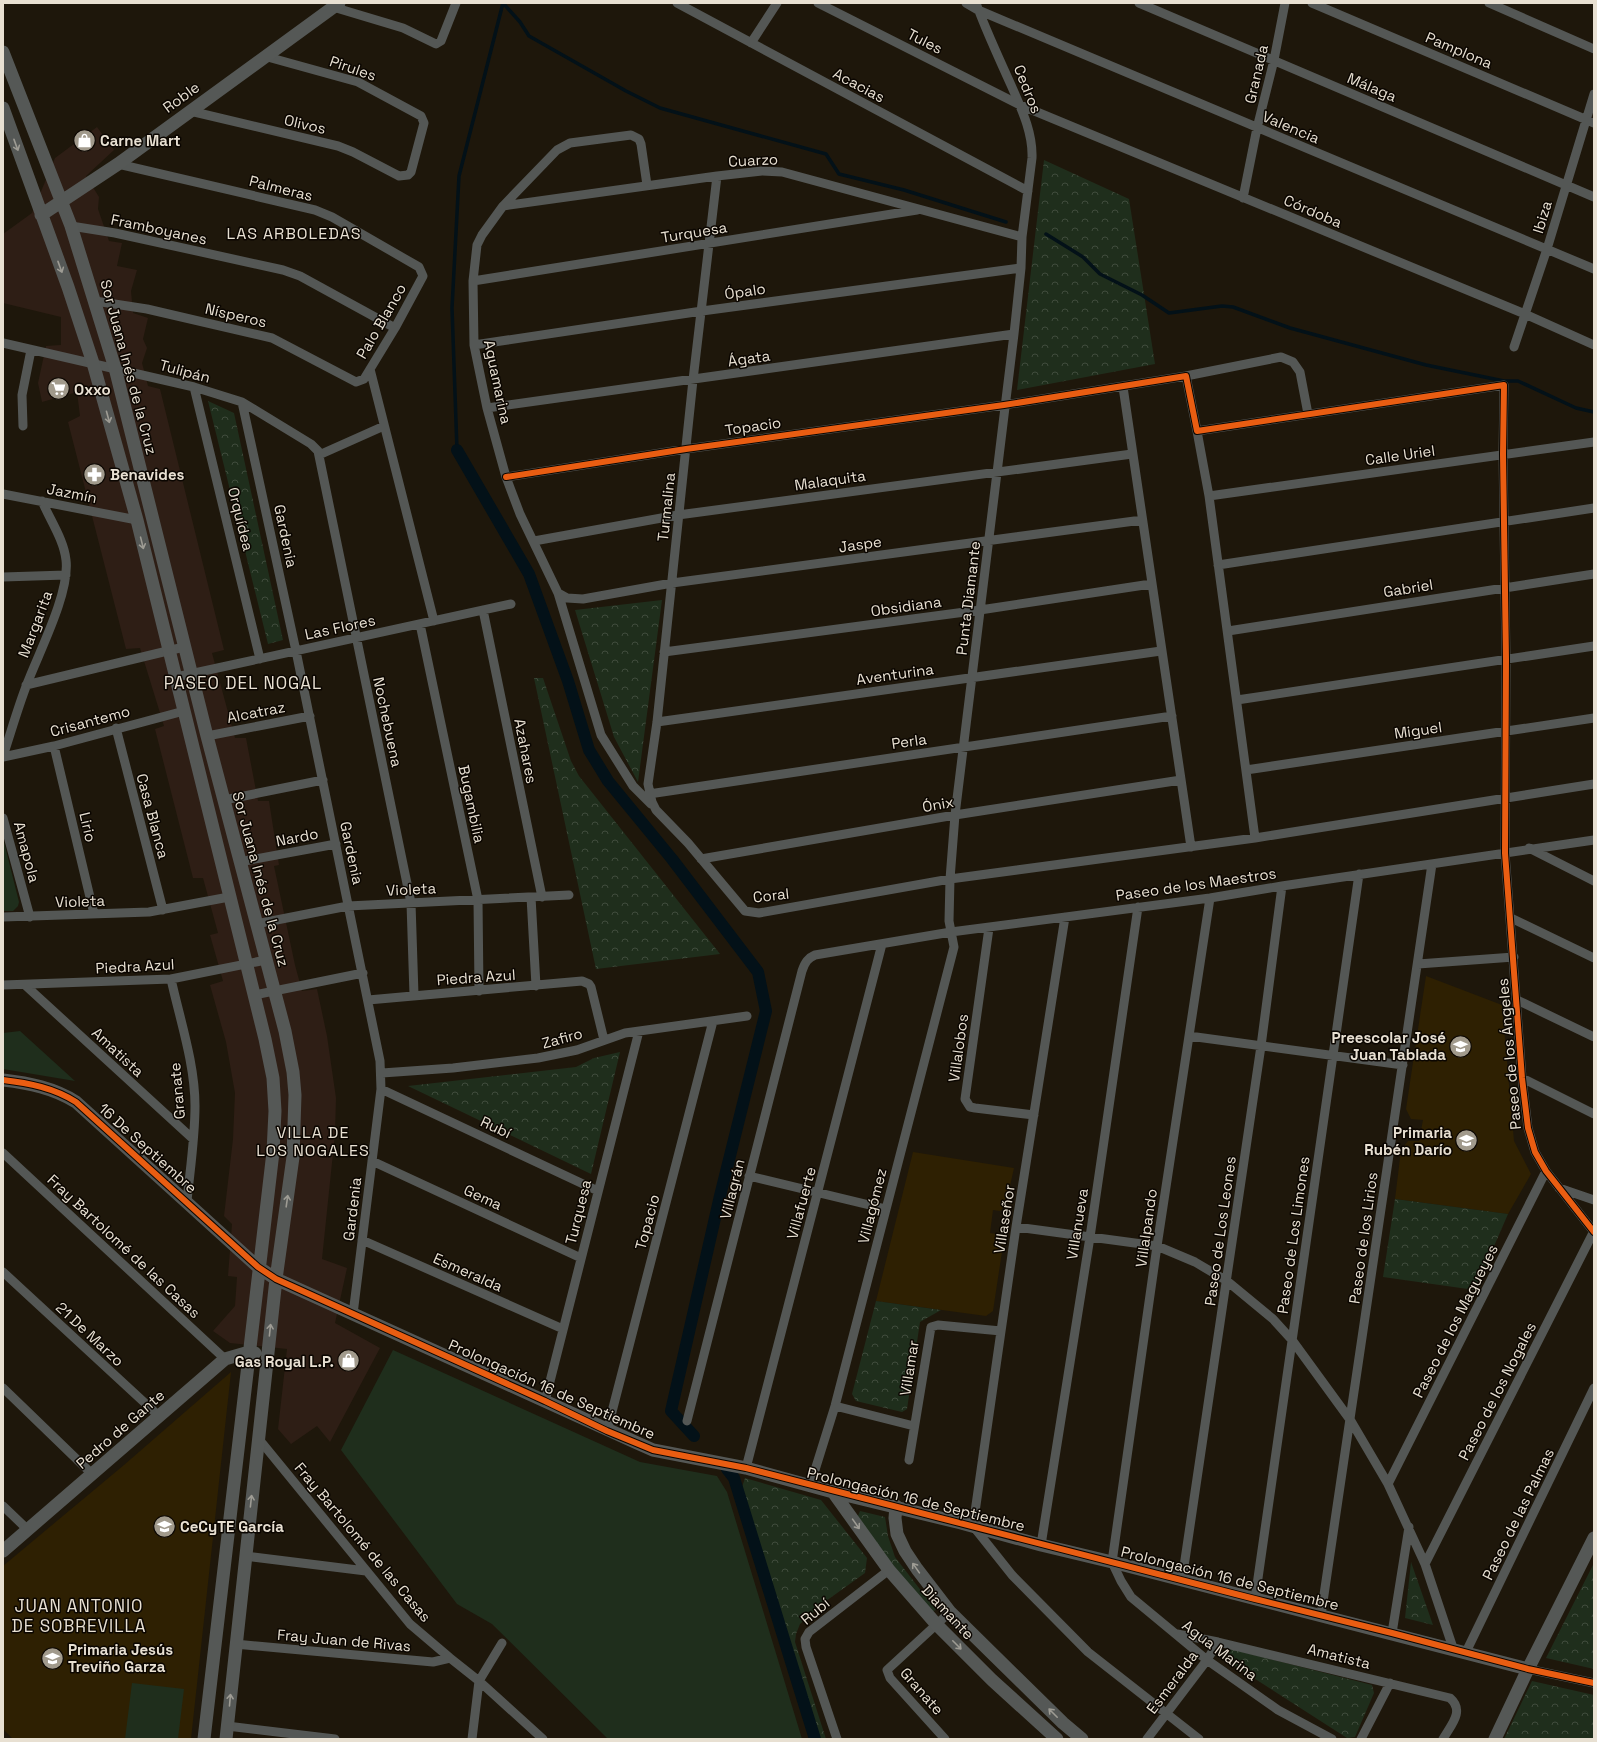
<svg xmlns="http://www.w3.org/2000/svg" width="1597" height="1742" viewBox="0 0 1597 1742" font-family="'Space Grotesk',sans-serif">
<defs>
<pattern id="park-crowns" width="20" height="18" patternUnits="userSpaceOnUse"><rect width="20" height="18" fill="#1f2e1c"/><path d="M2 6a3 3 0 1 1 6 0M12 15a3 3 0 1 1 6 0" fill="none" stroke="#404c3c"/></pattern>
</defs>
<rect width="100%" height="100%" fill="#1e170b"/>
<path fill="#2e1e15" d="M 97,127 L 114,150 L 86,176 L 99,197 L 98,209 L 109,241 L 122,243 L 117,266 L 137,270 L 131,291 L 133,313 L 148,318 L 143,339 L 147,348 L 142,363 L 148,386 L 160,389 L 224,650 L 212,653 L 235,738 L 246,738 L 258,801 L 269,801 L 279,865 L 274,866 L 295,965 L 302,991 L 317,989 L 327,1036 L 336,1098 L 335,1134 L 322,1259 L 347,1268 L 335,1323 L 380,1348 L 330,1442 L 317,1426 L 291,1444 L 278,1429 L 287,1349 L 230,1343 L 213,1331 L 235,1306 L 237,1277 L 228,1276 L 232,1224 L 224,1216 L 233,1139 L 235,1093 L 226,1042 L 210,985 L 223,981 L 210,935 L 218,933 L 203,878 L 193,878 L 155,729 L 164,726 L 140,648 L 126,649 L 68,422 L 80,416 L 77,392 L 42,402 L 38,383 L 46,346 L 61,345 L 61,317 L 3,303 L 3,234 L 32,213 L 55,158 Z"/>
<path fill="#2e2002" d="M 1426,976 L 1502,1005 L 1514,1141 L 1531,1174 L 1508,1214 L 1395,1199 L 1401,1150 L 1408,1141 L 1419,1141 L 1423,1120 L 1411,1119 L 1406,1109 Z
M 913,1152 L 1014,1168 L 1006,1204 L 1000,1211 L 993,1210 L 990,1233 L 997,1234 L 1003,1245 L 993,1311 L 986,1316 L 876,1301 Z
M 231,1372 L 191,1739 L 13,1739 L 3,1729 L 3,1566 L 124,1465 Z"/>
<path fill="#1f2e1c" d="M 3,838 L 19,902 L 18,906 L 13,911 L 3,911 Z
M 20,1031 L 75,1081 L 3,1069 L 3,1033 Z
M 393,1350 L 640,1462 L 717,1476 L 727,1492 L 802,1739 L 608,1739 L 492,1624 L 457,1604 L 341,1450 Z
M 132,1683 L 184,1689 L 178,1739 L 125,1739 Z"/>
<path fill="url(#park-crowns)" d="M 1044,160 L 1129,199 L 1155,364 L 1017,390 Z
M 208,401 L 234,413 L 283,640 L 268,644 Z
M 662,600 L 638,782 L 614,737 L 575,610 Z
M 534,678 L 543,678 L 571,761 L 579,776 L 720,954 L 596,969 Z
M 620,1052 L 591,1174 L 408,1086 L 576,1067 L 594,1058 Z
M 1395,1199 L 1508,1214 L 1475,1290 L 1383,1277 Z
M 876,1301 L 941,1310 L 920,1322 L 907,1409 L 902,1412 L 856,1401 L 852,1394 Z
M 745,1478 L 821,1500 L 867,1558 L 865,1573 L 826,1601 L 800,1624 L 796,1634 L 795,1642 L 826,1739 L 820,1739 L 742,1487 Z
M 860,1511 L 885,1517 L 888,1536 L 895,1557 L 936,1610 L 928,1613 L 857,1518 Z
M 1411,1562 L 1433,1625 L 1405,1618 Z
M 1594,1563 L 1594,1669 L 1546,1658 Z
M 1227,1648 L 1372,1685 L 1374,1693 L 1355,1737 L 1347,1738 L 1221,1657 Z
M 1532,1681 L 1594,1695 L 1594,1739 L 1504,1739 Z"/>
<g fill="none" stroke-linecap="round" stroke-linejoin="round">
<path stroke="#031118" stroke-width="3.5" d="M 503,3 L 520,22 L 529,36 L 626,91 L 660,108 L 826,154 L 839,174 L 904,190 L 1006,222
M 1046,234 L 1083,257 L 1100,274 L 1142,295 L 1169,313 L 1222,306 L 1233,307 L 1290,328 L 1426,365 L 1504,381 L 1518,381 L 1576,408 L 1594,412
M 457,450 L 452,308 L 459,176 L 503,3"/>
<path stroke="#031118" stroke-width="12" d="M 457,450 L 529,574 L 568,681 L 589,750 L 608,781 L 672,859 L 758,972 L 766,1011 L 720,1196 L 671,1411 L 694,1436
M 727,1469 L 734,1478 L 815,1739"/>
<path stroke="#545755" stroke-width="9" d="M 677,3 L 1028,191
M 818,3 L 1020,105 L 1525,314 L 1594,345
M 966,3 L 978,10 L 1594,269
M 1139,3 L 1594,197
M 1312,3 L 1594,123
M 1489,3 L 1594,49
M 333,7 L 403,28 L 436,44 L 441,41 L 456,3
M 751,43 L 777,3
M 190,111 L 338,146 L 353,152 L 399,176 L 408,175 L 411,172 L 424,123 L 421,116 L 358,82 L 264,56
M 717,176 L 693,380 L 657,722 L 648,784 L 652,802 L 656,810 L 688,843 L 745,911 L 759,913 L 950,879 L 1255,838 L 1594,784
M 647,185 L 641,144 L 639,139 L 631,135 L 570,143 L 557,150 L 503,206 L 482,235 L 477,245 L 473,281 L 474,345 L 487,408 L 506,477 L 520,514 L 558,593 L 567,598 L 583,599 L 672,583 L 1142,520
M 1243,198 L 1257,128 L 1274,60 L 1285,3
M 503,206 L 717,176 L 762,171 L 782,172 L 1022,237
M 71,226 L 115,233 L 283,270 L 300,276 L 395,328
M 473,281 L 917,210
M 95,301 L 147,309 L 272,338 L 356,382 L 364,379 L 395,328 L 423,276 L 419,267 L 332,217 L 315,210 L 118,164
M 3,343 L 194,387 L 242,402 L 311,444 L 318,451 L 411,903 L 414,995
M 474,345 L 702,311 L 1021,268
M 1514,347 L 1547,249 L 1594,94
M 370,369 L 434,621
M 1186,376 L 1281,357 L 1293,362 L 1300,372 L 1308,414
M 194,387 L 260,659
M 1123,387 L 1191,847
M 242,402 L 296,651 L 380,1061 L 381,1089 L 353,1314
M 487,408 L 1014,334
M 23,426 L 22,395 L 31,350
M 1197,431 L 1209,496 L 1255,838
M 319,455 L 384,426
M 506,477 L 686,449 L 1004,405 L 1186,376 L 1197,431 L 1504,385 L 1503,454 L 1506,659 L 1505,853 L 1522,1078 L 1528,1128 L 1535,1152 L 1546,1171 L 1594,1232
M 3,494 L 137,520
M 1209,496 L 1594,442
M 534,541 L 678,515 L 1132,454
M 1218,565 L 1594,508
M 3,577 L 66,575
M 558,593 L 601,735 L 633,786 L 651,804
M 483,610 L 542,897
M 420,624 L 478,900 L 479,991
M 1228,631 L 1594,574
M 664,652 L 980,610 L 1151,584
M 176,677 L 511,604
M 26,685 L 184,647
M 1237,700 L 1594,646
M 657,722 L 1161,651
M 116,728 L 163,910
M 207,736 L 310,716
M 54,746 L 94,914
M 3,756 C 11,732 18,707 27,684 C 39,652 70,593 66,560 C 64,540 50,520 42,501
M 3,757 L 54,746 L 184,711
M 1246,770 L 1594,718
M 649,794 L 1172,716
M 224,800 L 323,780
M 3,818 L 30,917
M 1529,848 L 1594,881
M 701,859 L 955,815 L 1181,780
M 239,862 L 336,844
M 531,897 L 536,986
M 1210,898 L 1157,1246 L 1112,1562 L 1121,1581 L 1131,1597 L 1207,1660 L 1278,1710 L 1332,1739
M 3,917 L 149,912 L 229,897
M 1065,917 L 1016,1227 L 973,1526 L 1012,1575 L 1088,1652 L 1199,1739
M 1511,918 L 1594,958
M 256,924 L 348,906 L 569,895
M 989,928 L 965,1099 L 970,1107 L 975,1108 L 1034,1115
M 1418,964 L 1514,957
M 171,979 C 180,1020 195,1064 195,1106 C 195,1138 190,1170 187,1201
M 3,985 L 171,979 L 266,960
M 25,985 L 193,1139
M 254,995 L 363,973
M 368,1000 L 582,981 L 589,984 L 591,987 L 604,1040
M 1517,1000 L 1594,1037
M 1189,1036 L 1403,1065
M 382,1073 L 453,1068 L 538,1058 L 577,1050 L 625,1033 L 747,1016
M 1522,1078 L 1594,1114
M 381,1089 L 598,1191
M 3,1153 L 225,1359
M 372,1161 L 581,1258
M 749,1176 L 886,1209
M 1559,1188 L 1594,1200
M 1016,1227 L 1157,1246 L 1195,1262 L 1227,1281 L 1273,1319 L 1292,1340 L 1351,1421 L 1388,1484 L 1425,1564 L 1453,1648
M 362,1240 L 563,1329
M 3,1272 L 159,1416
M 3,1388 L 92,1474
M 545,1401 L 639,1031
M 835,1406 L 914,1426
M 687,1421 L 802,971 C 805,962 808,958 815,955 L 951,932 L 1210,898 L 1282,886 L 1594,840
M 607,1431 L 713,1021
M 258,1438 L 410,1624 L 450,1658 L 479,1681 L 543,1739
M 909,1460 L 931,1327 L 938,1325 L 1001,1331
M 746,1468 L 882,944
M 1388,1484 L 1546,1171
M 810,1486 L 835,1406 L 954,947 L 949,921 L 950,879 L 955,815 L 1014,334 L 1021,268 L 1022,237 L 1032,158 C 1033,132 1021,108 1011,85 C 999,58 986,31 976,3
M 3,1506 L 27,1529
M 1041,1545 L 1090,1237 L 1138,907
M 245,1556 L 366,1571
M 1425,1564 L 1594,1231
M 1182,1580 L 1261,1046 L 1282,886
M 1255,1599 L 1359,874
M 1321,1615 L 1432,864
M 1392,1633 L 1409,1527
M 1177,1634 L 1218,1642 L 1450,1698 C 1465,1711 1451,1725 1443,1739
M 235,1644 L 433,1662 L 450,1658
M 1466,1652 L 1594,1388
M 1528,1669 L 1594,1683
M 227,1726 L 335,1739
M 472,1739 L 479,1681 L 502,1643
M 837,1739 L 806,1647 L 805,1639 L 809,1632 L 889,1570
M 945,1739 L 890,1678 L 887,1670 L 950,1612
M 1147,1739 L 1207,1660 L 1218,1642
M 1361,1739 L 1390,1683"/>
<path stroke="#555856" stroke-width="13" d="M 3,52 L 71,226 L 115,368 L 207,736 L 285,1031 L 293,1072 L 295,1095 L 293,1157 L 276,1279 L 226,1739
M 3,108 L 68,287 L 93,363 L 137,520 L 265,1039 L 273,1078 L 275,1111 L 273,1152 L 204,1739
M 41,215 L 118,164 L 339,3
M 3,1080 C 29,1083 54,1088 76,1102 L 258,1267 L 276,1279 L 635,1442 L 653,1450 L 746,1468 L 833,1492 L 961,1523 L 1041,1545 L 1112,1562 L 1528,1669
M 833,1492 L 889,1570 L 937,1625 L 992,1680 L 1057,1739
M 896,1506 L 895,1518 L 897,1534 L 905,1551 L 917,1569 L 950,1612 L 1063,1723 L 1082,1739
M 3,1551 L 225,1359 L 249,1352 L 255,1353
M 1495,1739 L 1528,1669 L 1594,1538"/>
<defs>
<path id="cycleway" d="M 506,477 L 686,449 L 1004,405 L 1186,376 L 1197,431 L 1504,385 L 1503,454 L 1506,659 L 1505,853 L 1522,1078 L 1528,1128 L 1535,1152 L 1546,1171 L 1594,1232
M 3,1080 C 29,1083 54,1088 76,1102 L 258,1267 L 276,1279 L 545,1401 L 607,1431 L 653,1450 L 746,1468 L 1255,1599 L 1392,1633 L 1528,1669 L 1594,1683"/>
</defs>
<use href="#cycleway" stroke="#0b0601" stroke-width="8"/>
<use href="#cycleway" stroke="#e95d12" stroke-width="6"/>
</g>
<defs><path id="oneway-shaft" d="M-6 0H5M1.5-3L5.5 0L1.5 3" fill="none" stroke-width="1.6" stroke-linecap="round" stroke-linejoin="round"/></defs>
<g stroke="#9e9c94">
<use href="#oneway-shaft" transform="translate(16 145) rotate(70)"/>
<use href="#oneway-shaft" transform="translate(60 267) rotate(70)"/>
<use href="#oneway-shaft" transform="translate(108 417) rotate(75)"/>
<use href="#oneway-shaft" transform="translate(142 543) rotate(76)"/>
<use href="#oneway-shaft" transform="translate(287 1201) rotate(-82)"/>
<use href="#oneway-shaft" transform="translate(270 1330) rotate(-84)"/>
<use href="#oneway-shaft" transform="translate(251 1501) rotate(-84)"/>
<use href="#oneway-shaft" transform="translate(856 1524) rotate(55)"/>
<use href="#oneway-shaft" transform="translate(916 1568) rotate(-125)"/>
<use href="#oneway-shaft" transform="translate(957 1645) rotate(45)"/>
<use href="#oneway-shaft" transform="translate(230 1700) rotate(-85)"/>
<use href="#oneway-shaft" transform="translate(1053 1713) rotate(-135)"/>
</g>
<defs>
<symbol id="shop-disc" viewBox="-11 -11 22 22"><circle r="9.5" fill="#a19a8c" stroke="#0b0601"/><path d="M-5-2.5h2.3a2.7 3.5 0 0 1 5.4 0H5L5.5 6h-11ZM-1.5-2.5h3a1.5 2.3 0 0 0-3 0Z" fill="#fff"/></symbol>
<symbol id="supermarket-disc" viewBox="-11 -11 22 22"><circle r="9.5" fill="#a19a8c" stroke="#0b0601"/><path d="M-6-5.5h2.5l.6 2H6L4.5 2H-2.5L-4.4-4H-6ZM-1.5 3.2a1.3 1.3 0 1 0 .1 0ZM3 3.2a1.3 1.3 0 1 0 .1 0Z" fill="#fff"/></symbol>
<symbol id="pharmacy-disc" viewBox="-11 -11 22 22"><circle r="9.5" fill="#a19a8c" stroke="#0b0601"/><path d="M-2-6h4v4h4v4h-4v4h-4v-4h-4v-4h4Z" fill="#fff"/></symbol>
<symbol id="school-disc" viewBox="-11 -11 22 22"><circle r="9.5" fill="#a19a8c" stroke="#0b0601"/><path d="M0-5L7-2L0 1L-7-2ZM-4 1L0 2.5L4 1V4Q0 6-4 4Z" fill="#fff"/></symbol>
<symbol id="university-disc" viewBox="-11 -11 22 22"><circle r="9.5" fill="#a19a8c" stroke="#0b0601"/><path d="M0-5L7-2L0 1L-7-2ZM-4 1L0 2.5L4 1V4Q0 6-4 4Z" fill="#fff"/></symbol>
</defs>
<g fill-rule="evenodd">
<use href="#shop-disc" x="72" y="128" width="25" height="25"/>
<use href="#supermarket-disc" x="46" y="376" width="25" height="25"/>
<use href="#pharmacy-disc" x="82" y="462" width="25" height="25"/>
<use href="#school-disc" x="1448" y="1034" width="25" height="25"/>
<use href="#school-disc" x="1454" y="1128" width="25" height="25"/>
<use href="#shop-disc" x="336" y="1348" width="25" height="25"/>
<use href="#university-disc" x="152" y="1514" width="25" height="25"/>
<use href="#school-disc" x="40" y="1646" width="25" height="25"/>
</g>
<g text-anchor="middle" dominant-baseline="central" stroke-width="3" stroke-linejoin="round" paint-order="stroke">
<g font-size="15" fill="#e8e0d2" stroke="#0b0601">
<text transform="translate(925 41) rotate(27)">Tules</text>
<text transform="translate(1459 50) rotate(23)">Pamplona</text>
<text transform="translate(353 68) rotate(19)">Pirules</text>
<text transform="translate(1256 74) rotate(-77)">Granada</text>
<text transform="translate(859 85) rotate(28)">Acacias</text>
<text transform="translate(1372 87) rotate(23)">Málaga</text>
<text transform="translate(1028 89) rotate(68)">Cedros</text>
<text transform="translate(181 97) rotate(-36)">Roble</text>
<text transform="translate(305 124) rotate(13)">Olivos</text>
<text transform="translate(1291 127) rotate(23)">Valencia</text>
<text transform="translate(753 160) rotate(-3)">Cuarzo</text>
<text transform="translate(281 188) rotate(14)">Palmeras</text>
<text transform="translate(1313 211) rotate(23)">Córdoba</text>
<text transform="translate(1542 217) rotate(-73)">Ibiza</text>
<text transform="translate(159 229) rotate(12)">Framboyanes</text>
<text transform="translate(694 232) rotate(-9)">Turquesa</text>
<text transform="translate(745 291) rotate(-8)">Ópalo</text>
<text transform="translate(236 315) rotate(13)">Nísperos</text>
<text transform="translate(381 321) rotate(-60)">Palo Blanco</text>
<text transform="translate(749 358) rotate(-8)">Ágata</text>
<text transform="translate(129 367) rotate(75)">Sor Juana Inés de la Cruz</text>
<text transform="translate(185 371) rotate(15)">Tulipán</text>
<text transform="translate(498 382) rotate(78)">Aguamarina</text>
<text transform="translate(753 426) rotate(-8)">Topacio</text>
<text transform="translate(1400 455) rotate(-8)">Calle Uriel</text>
<text transform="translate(830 480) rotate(-8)">Malaquita</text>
<text transform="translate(72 493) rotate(11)">Jazmín</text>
<text transform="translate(666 507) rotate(-84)">Turmalina</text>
<text transform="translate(241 519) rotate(76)">Orquídea</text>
<text transform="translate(286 536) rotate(78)">Gardenia</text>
<text transform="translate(860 544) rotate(-8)">Jaspe</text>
<text transform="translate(1408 588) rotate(-9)">Gabriel</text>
<text transform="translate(968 598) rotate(-83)">Punta Diamante</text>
<text transform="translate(906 606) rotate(-8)">Obsidiana</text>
<text transform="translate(35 624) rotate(-69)">Margarita</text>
<text transform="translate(340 627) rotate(-12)">Las Flores</text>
<text transform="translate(895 674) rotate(-8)">Aventurina</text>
<text transform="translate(256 712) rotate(-11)">Alcatraz</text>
<text transform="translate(90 721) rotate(-15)">Crisantemo</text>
<text transform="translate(388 722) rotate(78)">Nochebuena</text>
<text transform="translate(1418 730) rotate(-8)">Miguel</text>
<text transform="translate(909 741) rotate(-8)">Perla</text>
<text transform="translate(526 751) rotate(79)">Azahares</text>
<text transform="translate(472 804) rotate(78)">Bugambilia</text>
<text transform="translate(938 804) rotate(-10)">Ónix</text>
<text transform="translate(153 816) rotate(75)">Casa Blanca</text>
<text transform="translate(88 827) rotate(77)">Lirio</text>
<text transform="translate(297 837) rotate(-11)">Nardo</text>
<text transform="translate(27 852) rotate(75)">Amapola</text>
<text transform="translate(352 853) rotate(78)">Gardenia</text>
<text transform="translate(261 879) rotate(75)">Sor Juana Inés de la Cruz</text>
<text transform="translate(1196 884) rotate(-8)">Paseo de los Maestros</text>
<text transform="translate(411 889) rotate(-3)">Violeta</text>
<text transform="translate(771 895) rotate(-6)">Coral</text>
<text transform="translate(80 901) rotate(-2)">Violeta</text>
<text transform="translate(135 966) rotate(-3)">Piedra Azul</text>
<text transform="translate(476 977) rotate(-4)">Piedra Azul</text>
<text transform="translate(562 1038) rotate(-15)">Zafiro</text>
<text transform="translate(958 1048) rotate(-82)">Villalobos</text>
<text transform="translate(118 1052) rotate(43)">Amatista</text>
<text transform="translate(1509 1054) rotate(-95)">Paseo de los Ángeles</text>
<text transform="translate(177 1091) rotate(-95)">Granate</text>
<text transform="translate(496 1127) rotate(25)">Rubí</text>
<text transform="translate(148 1148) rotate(42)">16 De Septiembre</text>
<text transform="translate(732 1189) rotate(-76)">Villagrán</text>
<text transform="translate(483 1197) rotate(25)">Gema</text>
<text transform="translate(801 1203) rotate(-75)">Villafuerte</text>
<text transform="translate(872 1206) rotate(-76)">Villagómez</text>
<text transform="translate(352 1209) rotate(-83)">Gardenia</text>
<text transform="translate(578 1212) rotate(-76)">Turquesa</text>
<text transform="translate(1004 1219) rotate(-81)">Villaseñor</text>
<text transform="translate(647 1222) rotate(-75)">Topacio</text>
<text transform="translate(1077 1224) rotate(-81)">Villanueva</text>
<text transform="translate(1146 1228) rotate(-82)">Villalpando</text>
<text transform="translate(1220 1231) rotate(-82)">Paseo de Los Leones</text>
<text transform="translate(1293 1235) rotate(-82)">Paseo de Los Limones</text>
<text transform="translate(1363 1238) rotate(-82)">Paseo de los Lirios</text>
<text transform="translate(124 1246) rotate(43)">Fray Bartolomé de las Casas</text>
<text transform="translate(468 1272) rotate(24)">Esmeralda</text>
<text transform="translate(1455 1321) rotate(-63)">Paseo de los Magueyes</text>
<text transform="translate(90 1334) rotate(43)">21 De Marzo</text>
<text transform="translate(909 1368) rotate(-81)">Villamar</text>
<text transform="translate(552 1389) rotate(24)">Prolongación 16 de Septiembre</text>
<text transform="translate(1497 1391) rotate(-63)">Paseo de los Nogales</text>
<text transform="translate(120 1429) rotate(-41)">Pedro de Gante</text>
<text transform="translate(916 1499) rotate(14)">Prolongación 16 de Septiembre</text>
<text transform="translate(1518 1514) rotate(-64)">Paseo de las Palmas</text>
<text transform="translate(363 1542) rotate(50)">Fray Bartolomé de las Casas</text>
<text transform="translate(1230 1578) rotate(14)">Prolongación 16 de Septiembre</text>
<text transform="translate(815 1611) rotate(-40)">Rubí</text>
<text transform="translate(948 1612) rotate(47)">Diamante</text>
<text transform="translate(344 1640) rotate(5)">Fray Juan de Rivas</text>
<text transform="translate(1220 1650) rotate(37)">Agua Marina</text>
<text transform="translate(1339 1656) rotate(14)">Amatista</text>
<text transform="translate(1172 1682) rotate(-53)">Esmeralda</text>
<text transform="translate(922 1691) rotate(49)">Granate</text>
</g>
<g font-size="15" font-weight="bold" fill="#e8e0d2" stroke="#0b0601" text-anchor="start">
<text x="100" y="140">Carne Mart</text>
<text x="74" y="389">Oxxo</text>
<text x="110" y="474">Benavides</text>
<text x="1446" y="1037" text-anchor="end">Preescolar José<tspan x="1446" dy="17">Juan Tablada</tspan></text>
<text x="1452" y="1132" text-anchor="end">Primaria<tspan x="1452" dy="17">Rubén Darío</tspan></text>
<text x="334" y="1361" text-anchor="end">Gas Royal L.P.</text>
<text x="180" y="1526">CeCyTE García</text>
<text x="68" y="1649">Primaria Jesús<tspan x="68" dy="17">Treviño Garza</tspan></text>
</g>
<g font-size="16" letter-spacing="1" fill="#e8e0d2" stroke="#0b0601">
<text x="294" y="233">LAS ARBOLEDAS</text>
<text x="313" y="1132">VILLA DE<tspan x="313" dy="18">LOS NOGALES</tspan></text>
</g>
<g font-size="17" letter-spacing="1" fill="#e8e0d2" stroke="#0b0601">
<text x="243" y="683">PASEO DEL NOGAL</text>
<text x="79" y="1606">JUAN ANTONIO<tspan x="79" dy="20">DE SOBREVILLA</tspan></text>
</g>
</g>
<rect width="1597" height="1742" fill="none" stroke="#e8e0d2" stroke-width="8"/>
</svg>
